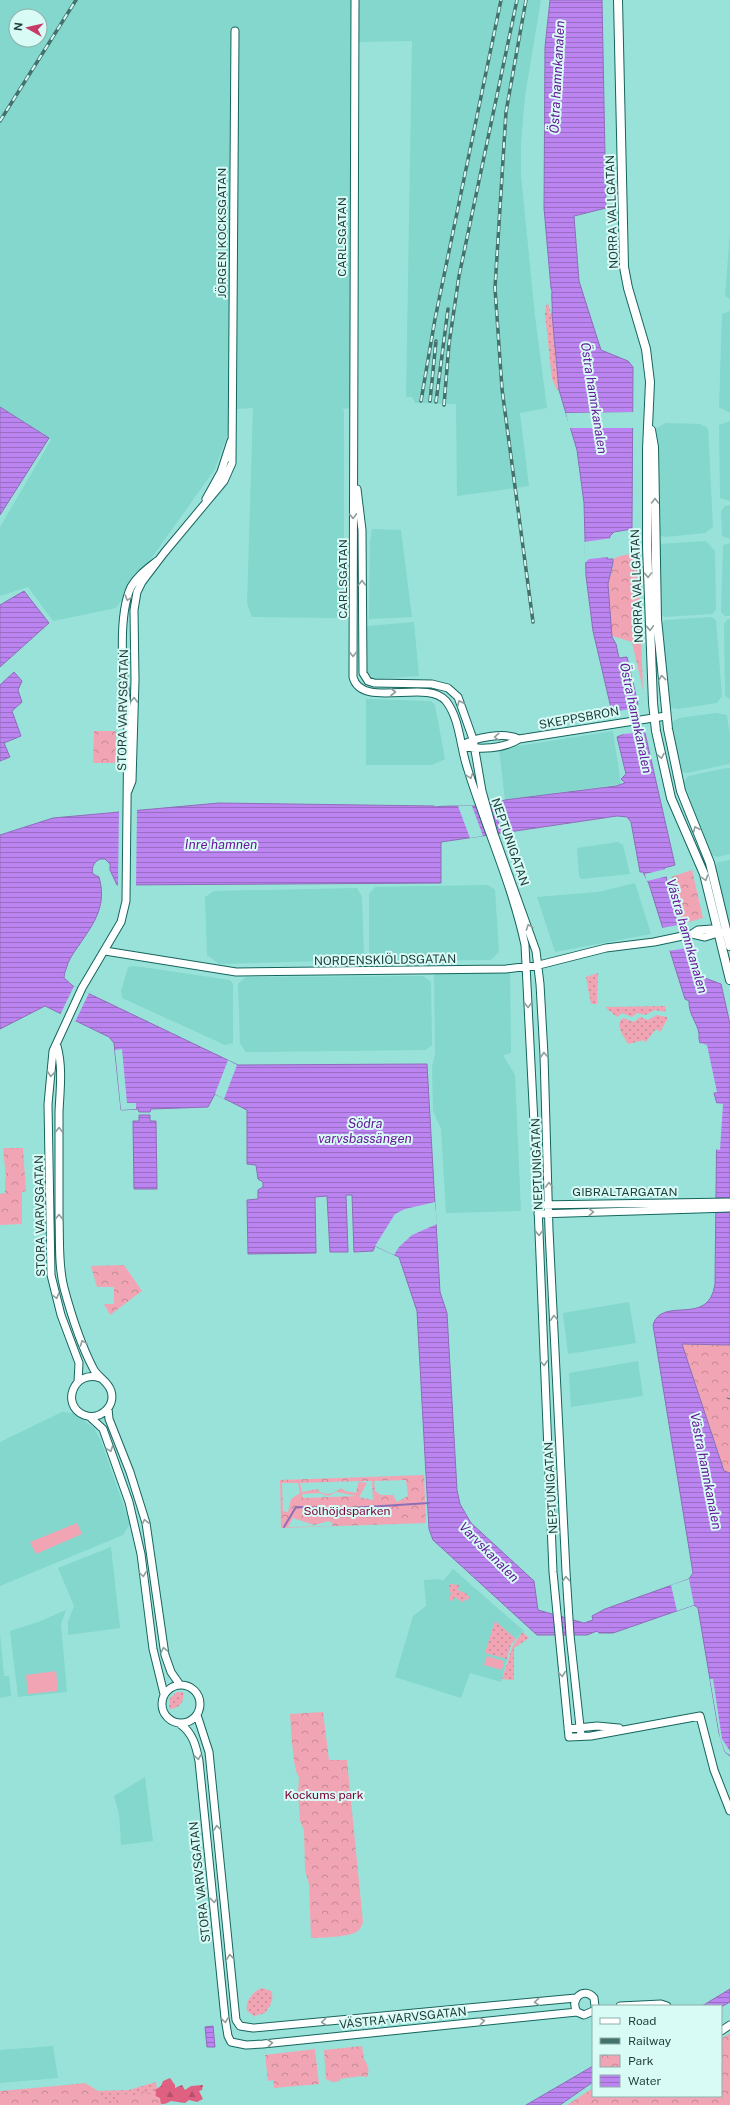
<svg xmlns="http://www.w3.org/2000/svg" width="730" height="2105" viewBox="0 0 730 2105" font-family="'Public Sans',sans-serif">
<defs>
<pattern id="grass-dots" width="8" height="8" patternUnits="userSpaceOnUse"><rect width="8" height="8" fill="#f1a5b4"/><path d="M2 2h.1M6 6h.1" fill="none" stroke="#c38893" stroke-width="1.8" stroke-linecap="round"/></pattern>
<pattern id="forest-firs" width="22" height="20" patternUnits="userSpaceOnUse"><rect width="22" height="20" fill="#df6081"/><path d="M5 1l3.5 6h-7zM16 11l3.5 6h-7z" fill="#b4506b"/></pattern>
<pattern id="park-crowns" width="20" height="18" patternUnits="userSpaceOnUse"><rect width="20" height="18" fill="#f1a5b4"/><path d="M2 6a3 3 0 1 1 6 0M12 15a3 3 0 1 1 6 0" fill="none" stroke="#c38893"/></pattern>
<pattern id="water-rules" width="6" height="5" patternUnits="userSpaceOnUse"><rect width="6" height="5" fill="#bc84f0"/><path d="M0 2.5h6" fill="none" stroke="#986dc3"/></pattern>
</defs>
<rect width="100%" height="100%" fill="#99e2d9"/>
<path fill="#83d7cd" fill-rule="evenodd" d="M 0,0 L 541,0 L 525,96 L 521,143 L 521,175 L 535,316 L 547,408 L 520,413 L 529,486 L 457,496 L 456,404 L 415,403 L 412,397 L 406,397 L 412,41 L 357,42 L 350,408 L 342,409 L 344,411 L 344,612 L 336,618 L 252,617 L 247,603 L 253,408 L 237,409 L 215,469 L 116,608 L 53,621 L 28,587 L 0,596 L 0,527 L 51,440 L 0,407 ZM 16,16 L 40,16 L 40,40 L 16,40 Z
M 730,232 L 730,299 L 725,296 Z
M 730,311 L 730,413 L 719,407 L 722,314 Z
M 730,421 L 730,501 L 720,498 L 719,425 Z
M 666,423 L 700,424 L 708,428 L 713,527 L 705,533 L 665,537 L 658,535 L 656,428 Z
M 730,505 L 730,539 L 722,536 L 721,511 L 725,506 Z
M 372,529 L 401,530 L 412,617 L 369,619 L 370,542 Z
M 706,541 L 715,551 L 716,610 L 712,614 L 665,617 L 658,614 L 659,544 Z
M 730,543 L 730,616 L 725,616 L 721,612 L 723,545 Z
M 712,617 L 716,620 L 722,696 L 717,703 L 678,709 L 668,707 L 660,626 L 665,620 Z
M 728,619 L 730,619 L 730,699 L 725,696 L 724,623 Z
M 414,622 L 419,676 L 375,679 L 365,670 L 367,626 Z
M 366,699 L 431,701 L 435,705 L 445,759 L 432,765 L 366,765 Z
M 716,713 L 727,715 L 730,736 L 730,762 L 729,764 L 687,773 L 679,771 L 672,722 L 679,718 Z
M 613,731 L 621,784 L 505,800 L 499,749 Z
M 727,768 L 730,768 L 730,854 L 718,857 L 709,854 L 682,785 L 688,776 Z
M 618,842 L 623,845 L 630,874 L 581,879 L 579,876 L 577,848 Z
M 730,860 L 730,927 L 714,869 L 718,862 Z
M 635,883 L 651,934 L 555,952 L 537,897 L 598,892 Z
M 488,885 L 495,890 L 499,952 L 491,960 L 374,961 L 369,954 L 369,894 L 375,887 Z
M 357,888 L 362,897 L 364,955 L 358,960 L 219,964 L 207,955 L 205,897 L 214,891 Z
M 135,966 L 230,980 L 233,984 L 233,1043 L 225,1045 L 122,998 L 121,991 L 128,967 Z
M 510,971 L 511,1053 L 503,1055 L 515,1075 L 521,1211 L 446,1213 L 441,1129 L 433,1111 L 432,1067 L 435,1054 L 434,973 Z
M 423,976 L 431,982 L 432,1045 L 426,1050 L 246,1052 L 240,1043 L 238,984 L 246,977 Z
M 629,1302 L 636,1343 L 568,1354 L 563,1313 Z
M 638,1361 L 643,1396 L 571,1407 L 569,1373 Z
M 62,1412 L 73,1413 L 94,1428 L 101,1441 L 130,1524 L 123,1535 L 0,1586 L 0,1442 Z
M 111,1547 L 120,1628 L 68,1635 L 68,1622 L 74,1606 L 58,1568 Z
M 453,1569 L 524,1631 L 511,1644 L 501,1682 L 470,1673 L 461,1698 L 395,1677 L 413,1616 L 426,1606 L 424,1580 L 440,1579 L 443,1581 Z
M 66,1610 L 61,1624 L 67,1692 L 18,1697 L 10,1631 L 38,1622 Z
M 0,1634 L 4,1676 L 9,1676 L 11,1696 L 0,1698 Z
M 145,1777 L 153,1841 L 121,1845 L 119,1814 L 114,1796 Z
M 53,2046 L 58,2078 L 0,2083 L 0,2050 Z"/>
<path fill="url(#grass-dots)" d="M 548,303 L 550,310 L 549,313 L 552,314 L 559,390 L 557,390 L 552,379 L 545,314 L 546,306 Z
M 598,973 L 597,1004 L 591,1004 L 586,977 Z
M 665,1006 L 666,1012 L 655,1010 L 645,1015 L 637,1013 L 632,1017 L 622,1013 L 617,1017 L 605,1007 Z
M 657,1015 L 667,1017 L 667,1020 L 660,1032 L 656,1029 L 645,1043 L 644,1040 L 628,1044 C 624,1037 614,1024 623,1018 L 634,1022 L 640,1017 L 648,1020 Z
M 450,1584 L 459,1585 L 458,1590 L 467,1594 L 470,1598 L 462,1602 L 455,1597 L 452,1601 L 449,1600 L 451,1593 L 449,1589 Z
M 495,1621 L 516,1639 L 511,1644 L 507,1659 L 485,1653 Z
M 523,1632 L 529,1638 L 514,1648 L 514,1680 L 502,1679 L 513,1645 Z
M 177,1692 L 183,1692 C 185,1702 179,1709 169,1709 L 170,1698 Z
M 262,1988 L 271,1991 C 275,1999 270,2006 265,2013 L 254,2016 L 247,2011 C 245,2001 253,1991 262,1988 Z
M 156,2082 L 159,2105 L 0,2105 L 0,2093 L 85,2083 L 98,2091 L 129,2090 Z"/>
<path fill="url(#forest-firs)" d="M 170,2078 L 175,2085 L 175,2088 L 182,2085 L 185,2090 L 191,2086 L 203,2085 L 202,2090 L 199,2091 L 203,2099 L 197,2102 L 189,2100 L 185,2103 L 171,2101 C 164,2105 161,2105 155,2100 L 156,2092 L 155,2090 L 161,2086 L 163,2081 Z"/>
<path fill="url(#park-crowns)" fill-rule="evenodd" d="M 636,553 L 638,555 L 643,690 L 632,642 L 612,636 L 608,584 L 614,563 L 613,559 L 620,556 Z
M 94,731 L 116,731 L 116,763 L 93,763 Z
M 692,870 L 703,918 L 682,924 L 671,877 Z
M 3,1148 L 23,1148 L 26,1191 L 22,1192 L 22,1224 L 0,1225 L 0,1194 L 5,1193 L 5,1178 L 6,1177 Z
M 124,1265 L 142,1291 L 110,1315 L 104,1304 L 114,1304 L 114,1287 L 97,1287 L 91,1266 Z
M 682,1344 L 730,1345 L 730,1473 L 724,1472 Z
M 424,1475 L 426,1523 L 281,1528 L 280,1480 ZM 406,1480 L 408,1496 L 397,1502 L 393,1495 L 381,1495 L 375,1491 L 374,1481 ZM 359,1481 L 356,1493 L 345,1491 L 341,1488 C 335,1494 323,1497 317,1489 L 302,1492 L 300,1483 ZM 361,1481 L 372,1481 L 373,1500 L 359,1497 L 367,1483 L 361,1482 L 360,1484 ZM 282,1483 L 298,1483 L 300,1493 L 291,1499 L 288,1512 L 283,1511 ZM 337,1492 L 356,1496 L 303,1498 L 302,1494 L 319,1493 L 328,1496 ZM 293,1518 L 314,1525 L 329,1521 L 333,1524 L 332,1526 L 288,1527 Z
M 323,1712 L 329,1760 L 347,1760 L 363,1922 C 362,1925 360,1929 358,1931 C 351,1937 321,1938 311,1938 L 309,1884 L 305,1870 L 304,1830 L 300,1821 L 298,1793 L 299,1777 C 293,1772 291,1725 290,1714 Z
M 730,2033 L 730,2105 L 567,2105 L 593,2088 L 593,2096 L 721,2096 L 721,2039 Z
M 362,2046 L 364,2059 C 368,2065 370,2070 367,2077 L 362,2076 L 340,2079 L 340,2081 L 332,2082 L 326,2079 L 324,2050 Z
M 315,2049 L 319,2084 L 274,2088 L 273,2080 L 268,2081 L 265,2055 Z
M 78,2084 L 90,2086 L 107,2103 L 113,2103 L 124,2094 L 136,2096 L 144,2091 L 160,2098 L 161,2105 L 0,2105 L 0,2091 Z"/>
<path fill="#f1a5b4" d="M 77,1523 L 82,1534 L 36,1554 L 30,1542 Z
M 487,1656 L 504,1661 L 502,1670 L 484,1665 Z
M 56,1671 L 58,1691 L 28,1694 L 26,1675 Z"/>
<path fill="url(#water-rules)" stroke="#8d6eb9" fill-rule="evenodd" d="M 550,0 L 602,0 L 606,208 L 574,216 L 579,281 L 601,350 L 628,361 L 633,367 L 632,529 L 614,532 L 610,536 L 607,559 L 613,559 L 613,563 L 608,584 L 612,637 L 616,644 L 619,658 L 627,657 L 638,704 L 636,707 L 640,732 L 645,733 L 675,865 L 664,868 L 681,938 L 697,975 L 721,984 L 730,1024 L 730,1345 L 682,1344 L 724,1471 L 730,1473 L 730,1756 L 725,1752 L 719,1733 L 698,1608 L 694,1605 L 613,1633 L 599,1633 L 597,1631 L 587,1635 L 537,1635 L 433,1540 L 429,1529 L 417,1311 L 399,1257 L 375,1246 L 373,1251 L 354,1252 L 352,1195 L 346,1195 L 348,1252 L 330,1252 L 327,1196 L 315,1197 L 316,1253 L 248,1254 L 247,1200 L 258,1199 L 258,1190 L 263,1187 L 263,1182 L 258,1179 L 256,1165 L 247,1164 L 247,1110 L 215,1094 L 208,1107 L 151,1109 L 150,1112 L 139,1112 L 138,1109 L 121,1110 L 114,1043 L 109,1037 L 45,1006 L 0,1029 L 0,835 L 53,818 L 219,803 L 434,806 L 434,807 C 458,804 484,810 505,800 L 616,786 L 625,783 L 621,779 L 626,774 L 617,737 L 624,734 L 621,710 L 611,708 L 593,631 L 586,576 L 584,503 L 577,450 L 559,390 L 552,314 C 553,306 551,299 552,291 L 551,288 L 544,208 L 545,47 ZM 617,816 L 627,817 L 631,822 L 640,872 L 643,872 L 649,884 L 685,999 L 689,1001 C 688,1016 701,1026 699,1039 L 717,1104 L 715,1284 C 709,1328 662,1295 653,1325 L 693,1573 L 689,1579 L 605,1609 L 592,1616 L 593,1620 L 584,1623 L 538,1610 L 534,1581 L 471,1523 L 460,1504 L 457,1490 L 447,1313 L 440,1292 L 427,1064 L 238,1065 L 73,986 L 64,978 C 64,972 67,968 68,963 C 71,956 75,951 79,945 C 95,922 107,905 99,877 L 93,874 C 91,867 94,862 100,859 L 105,859 L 110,864 L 110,870 L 117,885 L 441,883 L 441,842 Z
M 0,407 L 49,438 L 0,515 Z
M 24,591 L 49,623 L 0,667 L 0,605 Z
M 14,672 L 22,681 L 18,690 L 22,702 L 12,711 L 21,736 L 4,743 L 10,757 L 0,761 L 0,685 Z
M 139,1115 L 150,1115 L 150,1121 L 156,1121 L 157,1189 L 134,1189 L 133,1121 L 139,1121 Z
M 730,1989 L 730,2002 L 721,2007 L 702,2006 Z
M 213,2026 L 215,2047 L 207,2047 L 205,2027 Z
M 593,2066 L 593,2082 L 560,2105 L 526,2105 Z"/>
<path fill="#99e2d9" d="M 636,412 L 635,428 L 569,428 L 566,413 Z
M 612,538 L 609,557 L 589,559 L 585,563 L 584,542 Z
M 638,708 L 642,732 L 616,735 L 622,733 L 620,711 L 617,711 Z
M 499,802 L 508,832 L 502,832 L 493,803 Z
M 458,806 L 472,806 L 483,836 L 470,838 Z
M 119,810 L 137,810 L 136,887 L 118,887 Z
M 666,869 L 668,876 L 647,881 L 646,879 L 645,874 Z
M 679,925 L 688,948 L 668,951 L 661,928 Z
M 74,986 L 89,993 L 75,1022 L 60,1015 Z
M 701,1043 L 707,1045 L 717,1092 L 712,1093 L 699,1044 Z
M 122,1049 L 127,1103 L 136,1103 L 136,1109 L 121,1110 L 115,1050 Z
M 228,1060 L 237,1065 L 224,1099 L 215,1094 Z
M 715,1103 L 723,1104 L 720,1150 L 713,1149 L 715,1146 Z
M 435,1202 L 437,1224 L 412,1235 L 399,1247 L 394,1255 L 375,1246 L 395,1214 L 405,1209 Z
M 689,1579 L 694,1605 L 677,1611 L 671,1585 Z
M 710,1679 L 713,1679 L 722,1739 L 730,1751 L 730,1755 L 725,1752 L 720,1738 Z"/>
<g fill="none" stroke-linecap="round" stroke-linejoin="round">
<path stroke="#8d6eb9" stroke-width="2" d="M 284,1527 L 296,1507 L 322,1508 L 340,1511 L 351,1508 L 429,1503"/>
<defs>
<path id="minor" d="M 355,0 L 353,677 C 361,710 428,678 446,701 C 460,719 460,746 467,767 C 485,826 512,884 525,945 L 537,1183 L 553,1572 L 569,1737 L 591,1736 L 700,1716 L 714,1770 L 730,1811
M 357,489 L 362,530 L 363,673 L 368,681 L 374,683 L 432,684 L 448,688 L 458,697 L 473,739 L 482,791 L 494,834 L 536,951 L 540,984 L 544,1055 L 549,1230 L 566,1572 L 570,1635 L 581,1736
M 206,499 L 221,472 L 231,441
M 462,746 C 479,750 504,749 519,739 L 666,716
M 462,746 C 473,737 506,732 519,739
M 128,791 L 132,781 L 135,680 L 134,610 L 137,592 L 142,582 L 164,553 L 224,481 L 232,463 L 235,31
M 692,934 L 705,937 L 718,933
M 105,951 L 236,972 L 506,969 L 539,965 L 606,948 L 654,942 L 692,934 L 698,930 L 712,929 L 723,933
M 57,1046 C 63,1067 60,1090 59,1112 C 59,1147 59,1183 59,1218 C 60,1241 58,1265 64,1288 C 71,1314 80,1343 93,1368 C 97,1377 108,1381 111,1391 C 116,1407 99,1421 84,1415 C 60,1405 74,1369 100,1378
M 538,1205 L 730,1202
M 538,1214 L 730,1208
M 78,1382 L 79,1363 L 61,1315 L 51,1275 L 48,1104 L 53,1051 L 82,988 L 121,922 L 126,901 L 128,712 C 123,679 117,617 131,587 C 137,576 147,569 157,561
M 108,1408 L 109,1419 L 130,1472 L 146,1523 L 165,1655 L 171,1672 L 180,1685
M 90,1417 L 103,1429 L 129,1502 L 141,1554 L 153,1649 L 164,1694
M162 1704a19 19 0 1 1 38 0a19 19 0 1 1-38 0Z
M 197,1715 L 209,1752 L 236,2020 L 240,2026 L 253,2028 L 576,1998
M 180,1724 C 193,1733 196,1746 199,1761 L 225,2018 L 228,2036 L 231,2042 L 246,2045 L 263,2044 L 577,2012
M 568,1729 L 597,1726 L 619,1728
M 620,2006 L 661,2004 L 667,2006
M 593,2011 L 584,2015 L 577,2012 C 569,1999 584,1986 594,1998 L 595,2006
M 721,2031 L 730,2025"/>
<path id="major" d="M 618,0 L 624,267 L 628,288 L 646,349 L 650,382 L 647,449 L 647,546 L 653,703 L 656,731 L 671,798 L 704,874 L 730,980
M 651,430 L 654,447 L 657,619 L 668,729 L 681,791 L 710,863 L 730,946"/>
</defs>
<use href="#minor" stroke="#15655e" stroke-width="9"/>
<use href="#major" stroke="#15655e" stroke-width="10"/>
<use href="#minor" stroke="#fff" stroke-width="7"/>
<use href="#major" stroke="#fff" stroke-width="8"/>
<path stroke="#45716c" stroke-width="1" d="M 727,1398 L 730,1399"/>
<defs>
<path id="rail" d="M 526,0 L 506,112 L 495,288 L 502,389 L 533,622
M 0,121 L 76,0
M 421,401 L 435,319 L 501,0
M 430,401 L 436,341
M 436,402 L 448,309
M 444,405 L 449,344 L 459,276 L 517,0"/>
</defs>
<use href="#rail" stroke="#45716c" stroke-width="3.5"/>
<use href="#rail" stroke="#d8fbf6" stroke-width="2" stroke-dasharray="6" stroke-linecap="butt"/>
</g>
<defs><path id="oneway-chevron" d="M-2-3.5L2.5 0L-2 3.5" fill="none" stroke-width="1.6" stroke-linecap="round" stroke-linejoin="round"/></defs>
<g stroke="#8e9e9c">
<use href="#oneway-chevron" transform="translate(655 501) rotate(-90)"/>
<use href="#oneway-chevron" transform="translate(353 516) rotate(89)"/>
<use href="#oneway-chevron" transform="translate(648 575) rotate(88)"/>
<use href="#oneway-chevron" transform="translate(362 583) rotate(-90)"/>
<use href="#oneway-chevron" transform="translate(128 598) rotate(107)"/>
<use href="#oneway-chevron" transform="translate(650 628) rotate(88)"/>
<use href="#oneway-chevron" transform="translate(353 654) rotate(90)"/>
<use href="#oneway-chevron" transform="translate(662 678) rotate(-96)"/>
<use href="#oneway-chevron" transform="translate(393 692)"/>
<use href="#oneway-chevron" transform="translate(134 700) rotate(-89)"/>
<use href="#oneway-chevron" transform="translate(460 703) rotate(-115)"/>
<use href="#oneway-chevron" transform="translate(497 737) rotate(176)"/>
<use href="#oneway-chevron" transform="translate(661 756) rotate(79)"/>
<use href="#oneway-chevron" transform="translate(470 776) rotate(72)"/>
<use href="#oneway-chevron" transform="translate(696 829) rotate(-113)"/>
<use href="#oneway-chevron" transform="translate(705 878) rotate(72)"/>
<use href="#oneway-chevron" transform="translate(529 927) rotate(-110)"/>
<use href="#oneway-chevron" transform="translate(528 1005) rotate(89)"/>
<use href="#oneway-chevron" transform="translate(544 1055) rotate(-93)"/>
<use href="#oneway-chevron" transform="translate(51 1074) rotate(96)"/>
<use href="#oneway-chevron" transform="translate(59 1130) rotate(-90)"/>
<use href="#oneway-chevron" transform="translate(549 1185) rotate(-92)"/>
<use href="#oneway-chevron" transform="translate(591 1212) rotate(-2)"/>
<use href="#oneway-chevron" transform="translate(59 1217) rotate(-90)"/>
<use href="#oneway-chevron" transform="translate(539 1233) rotate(88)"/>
<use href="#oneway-chevron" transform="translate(56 1296) rotate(75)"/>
<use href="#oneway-chevron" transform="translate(554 1318) rotate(-93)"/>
<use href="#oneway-chevron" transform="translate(83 1343) rotate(-110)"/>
<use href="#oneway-chevron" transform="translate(544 1363) rotate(87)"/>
<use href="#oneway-chevron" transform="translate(110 1449) rotate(70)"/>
<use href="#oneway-chevron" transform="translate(145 1522) rotate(-103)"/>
<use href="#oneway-chevron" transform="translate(143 1574) rotate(83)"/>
<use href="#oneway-chevron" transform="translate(566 1579) rotate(-94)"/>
<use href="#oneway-chevron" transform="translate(164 1650) rotate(-102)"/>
<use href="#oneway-chevron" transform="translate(562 1674) rotate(84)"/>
<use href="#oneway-chevron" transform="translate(198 1757) rotate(80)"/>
<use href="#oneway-chevron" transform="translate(217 1828) rotate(-96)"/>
<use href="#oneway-chevron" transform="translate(214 1900) rotate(84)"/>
<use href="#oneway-chevron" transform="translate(230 1957) rotate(-96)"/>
<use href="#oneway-chevron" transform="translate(537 2002) rotate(175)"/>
<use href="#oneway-chevron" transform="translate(225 2020) rotate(83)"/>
<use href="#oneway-chevron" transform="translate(482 2021) rotate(-6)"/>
<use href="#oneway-chevron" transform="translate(324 2022) rotate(174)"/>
<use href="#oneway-chevron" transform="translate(270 2043) rotate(-6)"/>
</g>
<g text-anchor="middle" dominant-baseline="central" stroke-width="4" stroke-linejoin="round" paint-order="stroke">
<g font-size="12" fill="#1e3c39" stroke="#d8fbf6">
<text transform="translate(612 212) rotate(-92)">NORRA VALLGATAN</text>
<text transform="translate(222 233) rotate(-90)">JÖRGEN KOCKSGATAN</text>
<text transform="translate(342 237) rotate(-90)">CARLSGATAN</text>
<text transform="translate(343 579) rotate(-90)">CARLSGATAN</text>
<text transform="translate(637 586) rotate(-92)">NORRA VALLGATAN</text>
<text transform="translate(123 710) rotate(-89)">STORA VARVSGATAN</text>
<text transform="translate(579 718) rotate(-10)">SKEPPSBRON</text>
<text transform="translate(510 842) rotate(71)">NEPTUNIGATAN</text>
<text transform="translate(385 960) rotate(-1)">NORDENSKIÖLDSGATAN</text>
<text transform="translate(537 1164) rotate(-92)">NEPTUNIGATAN</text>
<text x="625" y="1192">GIBRALTARGATAN</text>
<text transform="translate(40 1216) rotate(-91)">STORA VARVSGATAN</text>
<text transform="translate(551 1488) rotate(-93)">NEPTUNIGATAN</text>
<text transform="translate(200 1882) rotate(-96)">STORA VARVSGATAN</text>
<text transform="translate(403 2018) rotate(-6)">VÄSTRA VARVSGATAN</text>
</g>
<g font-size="12" fill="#7f0136" stroke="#d8fbf6">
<text x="347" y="1511">Solhöjdsparken</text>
<text x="324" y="1795">Kockums park</text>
</g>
<g font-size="13" font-style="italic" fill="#67199a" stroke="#d8fbf6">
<text transform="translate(557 77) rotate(-87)">Östra hamnkanalen</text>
<text transform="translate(594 398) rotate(81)">Östra hamnkanalen</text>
<text transform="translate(636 718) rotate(78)">Östra hamnkanalen</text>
<text x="221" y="844">Inre hamnen</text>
<text transform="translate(687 936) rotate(74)">Västra hamnkanalen</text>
<text x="365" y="1123">Södra<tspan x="365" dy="15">varvsbassängen</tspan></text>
<text transform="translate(706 1471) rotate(79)">Västra hamnkanalen</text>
<text transform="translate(489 1552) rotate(45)">Varvskanalen</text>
</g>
</g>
<rect x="592" y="2005" width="130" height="92" fill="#d8fbf6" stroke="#8eafaa"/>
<rect x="600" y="2018" width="20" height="6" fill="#ffffff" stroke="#8eafaa"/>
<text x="628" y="2025" font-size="12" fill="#1e3c39">Road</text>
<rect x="600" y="2038" width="20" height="6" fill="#45716c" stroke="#8eafaa"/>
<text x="628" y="2045" font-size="12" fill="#1e3c39">Railway</text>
<rect x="600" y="2055" width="20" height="12" fill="url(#park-crowns)" stroke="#8eafaa"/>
<text x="628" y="2065" font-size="12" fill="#1e3c39">Park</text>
<rect x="600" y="2075" width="20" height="12" fill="url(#water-rules)" stroke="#8eafaa"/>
<text x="628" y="2085" font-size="12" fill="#1e3c39">Water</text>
<g transform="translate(28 28) rotate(278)"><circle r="19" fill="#d8fbf6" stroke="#8eafaa"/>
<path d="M0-3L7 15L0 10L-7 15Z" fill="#c83a66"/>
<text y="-6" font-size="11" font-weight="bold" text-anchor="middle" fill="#1e3c39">N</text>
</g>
</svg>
